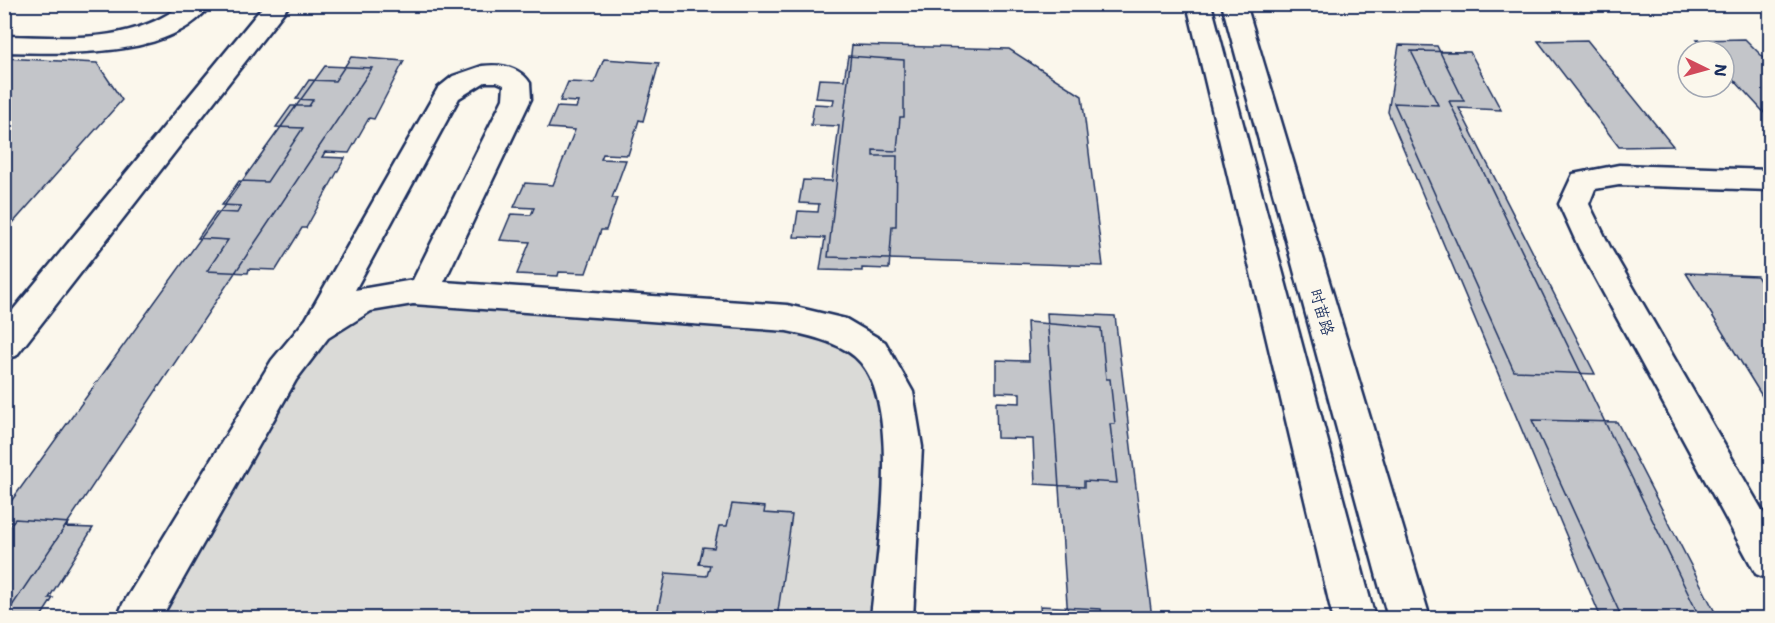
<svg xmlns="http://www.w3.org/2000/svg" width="1775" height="623" viewBox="0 0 1775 623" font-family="'Shantell Sans','LXGW WenKai TC',sans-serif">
<rect width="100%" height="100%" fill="#fbf7ec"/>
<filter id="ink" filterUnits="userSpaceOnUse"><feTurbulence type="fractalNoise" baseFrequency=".0167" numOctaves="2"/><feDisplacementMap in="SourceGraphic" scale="12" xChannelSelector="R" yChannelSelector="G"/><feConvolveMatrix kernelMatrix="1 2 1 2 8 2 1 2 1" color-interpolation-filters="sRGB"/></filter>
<g filter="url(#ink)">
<path fill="#dadad7" stroke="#7a849a" stroke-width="1.5" d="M 421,301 L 789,324 L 866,358 L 894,442 L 880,618 L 149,618 L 288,379 L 331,330 L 370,305 Z"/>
<path fill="#c3c5c9" stroke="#1b2f5e" stroke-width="1.5" d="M 1745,39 L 1770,64 L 1770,119 L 1724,69 L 1724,51 L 1707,51 L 1697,40 Z
M 1587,40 L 1673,146 L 1619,147 L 1538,41 Z
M 852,45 L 1009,49 L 1082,96 L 1103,266 L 828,257 Z
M 1399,45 L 1437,46 L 1464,101 L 1449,101 L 1700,618 L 1601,618 L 1388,112 Z
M 1411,51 L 1470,52 L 1501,110 L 1459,108 L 1595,374 L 1514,371 L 1394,103 L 1438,105 Z
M 848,56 L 904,60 L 904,117 L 900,117 L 897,151 L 873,150 L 873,156 L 897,156 L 896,226 L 892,226 L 889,269 L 862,268 L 862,271 L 820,270 L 825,238 L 794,237 L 798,211 L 818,212 L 819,204 L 799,203 L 803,180 L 832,181 L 839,126 L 811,125 L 814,104 L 833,105 L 834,99 L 816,98 L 819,79 L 844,80 Z
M 351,57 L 404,61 L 374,119 L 369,118 L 349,153 L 325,152 L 322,157 L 345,158 L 306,228 L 302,228 L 276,270 L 249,269 L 248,273 L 207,271 L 228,240 L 198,238 L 216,212 L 237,213 L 241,206 L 222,205 L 239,181 L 267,182 L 303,128 L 276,127 L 291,106 L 309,106 L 313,100 L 296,99 L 309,80 L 335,81 Z
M 4,58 L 97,63 L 122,100 L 4,233 Z
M 604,59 L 659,63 L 643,121 L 639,120 L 628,155 L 603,154 L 601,159 L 626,160 L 612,198 L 617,198 L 606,230 L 601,230 L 586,273 L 559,272 L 558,276 L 517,274 L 530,242 L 500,240 L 511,214 L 531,215 L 534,208 L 514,207 L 525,183 L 553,185 L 575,130 L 548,128 L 557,107 L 576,108 L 578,102 L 560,101 L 568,82 L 594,83 Z
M 325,66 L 372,68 L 4,618 L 4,511 Z
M 1686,273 L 1757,276 L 1770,296 L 1770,409 Z
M 1047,313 L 1115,316 L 1152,618 L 1068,618 Z
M 1027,322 L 1101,328 L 1106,379 L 1110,379 L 1115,424 L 1110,424 L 1117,483 L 1084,481 L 1084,487 L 1035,484 L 1033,439 L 997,438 L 996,402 L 1020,403 L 1020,393 L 996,392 L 996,360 L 1029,361 Z
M 1532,420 L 1617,422 L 1718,618 L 1622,618 Z
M 732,504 L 765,507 L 764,513 L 792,515 L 777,618 L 656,618 L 666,573 L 707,576 L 710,565 L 699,564 L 703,547 L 714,548 L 719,526 L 727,526 Z
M 15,519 L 69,523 L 66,527 L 93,528 L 49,598 L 53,598 L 40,618 L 4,618 L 4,533 Z
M 1040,606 L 1101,609 L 1102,613 L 1131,614 L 1132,618 L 1041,618 Z"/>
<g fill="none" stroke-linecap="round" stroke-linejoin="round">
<defs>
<path id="minor" d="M 183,4 L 211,4 C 172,60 64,53 4,52 L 4,36 C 67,37 130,45 183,4 Z
M 265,4 L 290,4 L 16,356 L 4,359 L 4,321 Z
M 1187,4 L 1211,4 L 1375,618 L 1333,618 Z
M 1222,4 L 1246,4 L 1430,618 L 1388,618 Z
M 482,66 C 500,64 519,66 530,83 L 531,99 L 444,282 L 787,305 L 846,319 L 885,342 L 913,392 L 922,447 L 913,618 L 871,618 C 877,555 902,412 861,363 C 845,343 810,336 787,331 L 413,304 L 371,311 L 328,338 L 296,380 L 161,618 L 117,618 L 123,604 L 272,360 L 306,319 L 438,88 L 453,76 ZM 485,82 L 497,82 L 504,85 L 503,99 L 413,280 L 355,290 L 459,98 Z
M 1619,165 L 1770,170 L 1770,190 L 1619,185 L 1595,189 L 1589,204 L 1610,247 L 1770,524 L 1770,580 L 1756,574 L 1579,248 L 1559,204 L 1573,174 Z"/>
</defs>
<use href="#minor" stroke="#1b2f5e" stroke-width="5"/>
<use href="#minor" fill="#fbf7ec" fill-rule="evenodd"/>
</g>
</g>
<g text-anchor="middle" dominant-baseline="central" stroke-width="4.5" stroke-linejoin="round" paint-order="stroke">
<g font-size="16" fill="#1b2f5e" stroke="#fbf7ec">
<text transform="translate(1322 312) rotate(74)">时苗路</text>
</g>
</g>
<rect width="1775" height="623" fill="none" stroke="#fbf7ec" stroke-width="24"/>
<rect x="12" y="12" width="1751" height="599" fill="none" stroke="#1b2f5e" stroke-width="2" filter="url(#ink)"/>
<g transform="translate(1706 69) rotate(95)"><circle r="28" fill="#fbf7ec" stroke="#a1a7b3" stroke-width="1.5"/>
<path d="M0-4.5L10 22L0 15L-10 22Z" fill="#d1495b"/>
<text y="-9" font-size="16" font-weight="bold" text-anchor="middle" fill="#1b2f5e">N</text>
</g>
</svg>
